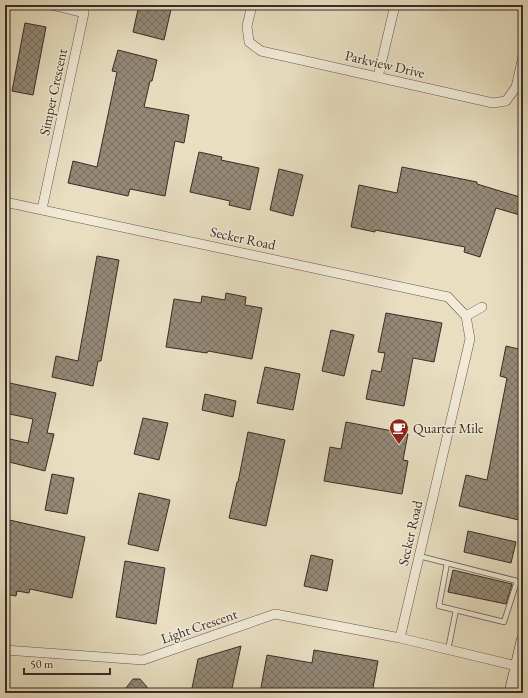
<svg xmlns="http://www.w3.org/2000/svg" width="528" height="698" viewBox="0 0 528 698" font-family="'EB Garamond',serif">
<defs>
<pattern id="building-cross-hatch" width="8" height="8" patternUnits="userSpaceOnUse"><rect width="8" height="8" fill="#948977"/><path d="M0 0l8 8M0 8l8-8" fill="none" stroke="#7a7061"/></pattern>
</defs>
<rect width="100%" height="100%" fill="#e8dec1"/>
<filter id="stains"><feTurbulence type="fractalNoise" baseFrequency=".005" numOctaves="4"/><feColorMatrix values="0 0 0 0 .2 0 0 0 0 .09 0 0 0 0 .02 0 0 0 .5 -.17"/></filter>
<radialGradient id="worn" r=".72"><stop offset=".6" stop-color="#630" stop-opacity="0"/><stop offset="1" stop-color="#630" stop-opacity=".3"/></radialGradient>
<path fill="url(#building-cross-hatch)" stroke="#382c26" d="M 139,5 L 172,5 L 164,40 L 133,32 Z
M 25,23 L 46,27 L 33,95 L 12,91 Z
M 118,50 L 157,60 L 152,81 L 150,81 L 144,107 L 189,115 L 184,143 L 175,141 L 165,196 L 130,189 L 128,196 L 68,183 L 73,161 L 97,167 L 117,72 L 112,71 Z
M 199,152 L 222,157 L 221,160 L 259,168 L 250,210 L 229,205 L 230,201 L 190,192 Z
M 402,167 L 477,182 L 477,184 L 523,198 L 523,216 L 496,208 L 480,257 L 464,252 L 465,247 L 375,230 L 375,232 L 351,227 L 359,185 L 397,193 Z
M 279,169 L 303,175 L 293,216 L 270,210 Z
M 97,256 L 119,260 L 101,361 L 98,361 L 93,386 L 52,377 L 56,356 L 78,361 Z
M 226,293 L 246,297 L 245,305 L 262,308 L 252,359 L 208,351 L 207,353 L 166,347 L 174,299 L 201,303 L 202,296 L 225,300 Z
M 386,313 L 442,323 L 434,362 L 413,358 L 404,406 L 366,399 L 372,370 L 381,372 L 385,353 L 378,352 Z
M 331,330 L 354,335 L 344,376 L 322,371 Z
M 506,346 L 523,350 L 523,521 L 459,506 L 466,475 L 487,480 L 507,378 L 500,376 Z
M 265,367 L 300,374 L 293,410 L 257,403 Z
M 5,382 L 56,393 L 47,433 L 54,434 L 45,471 L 5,461 L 5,438 L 28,443 L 33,419 L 5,413 Z
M 205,394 L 236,401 L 233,417 L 202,410 Z
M 143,418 L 168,423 L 159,460 L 134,454 Z
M 346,422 L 408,434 L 403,460 L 408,461 L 402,494 L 324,481 L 330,447 L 341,449 Z
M 248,432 L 285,440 L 266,526 L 229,518 L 237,482 L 238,482 Z
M 52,474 L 74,478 L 67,514 L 45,510 Z
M 139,493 L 170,500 L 158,551 L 128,544 Z
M 5,519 L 85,537 L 72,598 L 30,589 L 29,593 L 17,591 L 16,596 L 5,594 Z
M 468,531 L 516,542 L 511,563 L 464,552 Z
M 311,555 L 333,560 L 327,591 L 304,586 Z
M 125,561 L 165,568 L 156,624 L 116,617 Z
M 453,570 L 512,584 L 506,604 L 448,592 Z
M 241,646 L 231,693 L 191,693 L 198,659 Z
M 314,650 L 378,661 L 372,693 L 260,693 L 267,655 L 312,663 Z
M 133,679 L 140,679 L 147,687 L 147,693 L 122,693 Z"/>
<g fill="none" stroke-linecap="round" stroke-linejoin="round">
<defs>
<path id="service" d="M 419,556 L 517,581 L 504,622 L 439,606 L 447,563
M 448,650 L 456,610"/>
<path id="minor" d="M 252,5 L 247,26 L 249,42 L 261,51 L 493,103 L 506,101 L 516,87 L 523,57
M 378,77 L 395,5
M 5,202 L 448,297 L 466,316 L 470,339 L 400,638 L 517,666
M 42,209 L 84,13 L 52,5
M 466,316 L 482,307
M 5,650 L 143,660 L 275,614 L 400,638"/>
<path id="secondary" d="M 511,693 L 523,641"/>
</defs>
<use href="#service" stroke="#64584d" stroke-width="6"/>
<use href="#minor" stroke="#64584d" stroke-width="10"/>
<use href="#secondary" stroke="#382c26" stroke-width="14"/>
<use href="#service" stroke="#f0ead7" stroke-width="4.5"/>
<use href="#minor" stroke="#f0ead7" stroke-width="9"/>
<use href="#secondary" stroke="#f0ead7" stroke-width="13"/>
</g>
<defs>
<symbol id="cafe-pin" viewBox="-11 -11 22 30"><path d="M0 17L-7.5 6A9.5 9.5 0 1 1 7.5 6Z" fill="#8f2418" stroke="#f0ead7"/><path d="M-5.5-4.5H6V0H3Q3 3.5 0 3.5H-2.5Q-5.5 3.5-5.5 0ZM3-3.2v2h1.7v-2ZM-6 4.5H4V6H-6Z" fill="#fff"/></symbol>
</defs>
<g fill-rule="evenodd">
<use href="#cafe-pin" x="388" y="417" width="22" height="30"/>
</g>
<g text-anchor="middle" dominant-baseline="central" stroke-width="3" stroke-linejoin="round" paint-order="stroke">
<g font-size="14" fill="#382c26" stroke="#f0ead7">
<text transform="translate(385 64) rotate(13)">Parkview Drive</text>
<text transform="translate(53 92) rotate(-78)">Simper Crescent</text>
<text transform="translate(243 238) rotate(12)">Secker Road</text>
<text transform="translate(410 533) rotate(-77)">Secker Road</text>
<text transform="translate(199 626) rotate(-19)">Light Crescent</text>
</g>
<g font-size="14" fill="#382c26" stroke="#f0ead7" text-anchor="start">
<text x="413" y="428">Quarter Mile</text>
</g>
</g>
<rect width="528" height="698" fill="none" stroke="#e8dec1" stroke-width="20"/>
<rect x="6" y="6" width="516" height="686" fill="none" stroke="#382c26" stroke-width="2"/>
<rect x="10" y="10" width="508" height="678" fill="none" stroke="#382c26"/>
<path d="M24 668v6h86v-6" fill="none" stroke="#382c26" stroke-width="2"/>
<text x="30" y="668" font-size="12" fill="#382c26" stroke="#f0ead7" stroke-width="3" paint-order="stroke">50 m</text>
<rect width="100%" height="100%" filter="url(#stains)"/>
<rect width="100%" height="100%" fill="url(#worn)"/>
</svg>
